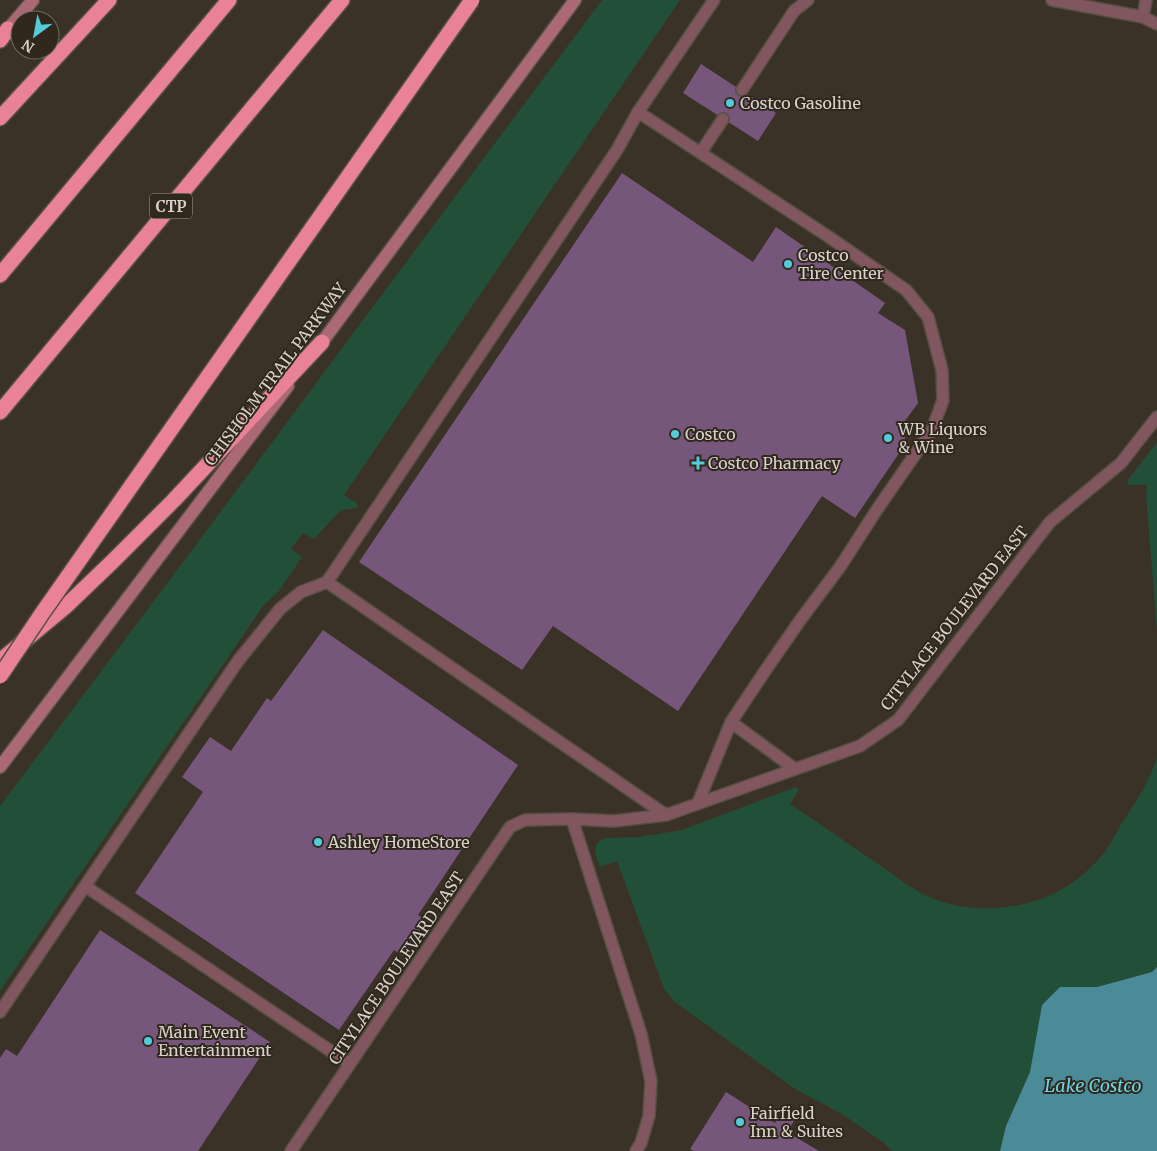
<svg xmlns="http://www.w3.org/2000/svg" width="1157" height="1151" viewBox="0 0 1157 1151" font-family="Merriweather,serif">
<rect width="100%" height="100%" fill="#3a3227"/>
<path fill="#224f38" d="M 602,0 L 680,0 L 344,495 L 358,504 L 357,508 L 343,510 L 338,513 L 314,539 L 303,533 L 291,549 L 302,557 L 279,591 L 263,606 L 0,991 L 0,806 L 198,542 L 386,289 Z
M 1157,442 L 1157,631 L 1146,495 L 1147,485 L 1129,485 L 1127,481 Z
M 1157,758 L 1157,967 L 1152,972 L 1097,987 L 1060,987 L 1042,1005 L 1030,1072 L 1006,1126 L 1000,1151 L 892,1151 L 884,1143 L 842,1114 L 795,1089 L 675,1002 L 664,989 L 617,861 L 600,867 L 595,854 L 596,846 L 598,842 L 606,838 L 639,837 L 682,830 L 796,787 L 799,790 L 790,804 C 820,824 850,845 881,866 C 897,877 913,890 932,898 C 946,904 961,907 976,908 C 1023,910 1063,897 1096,862 C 1107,851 1115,835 1123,821 C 1137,801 1149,781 1157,758 Z"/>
<path fill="#4b8b98" d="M 1157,967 L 1157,1151 L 1000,1151 L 1006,1126 L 1030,1072 L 1042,1005 L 1060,987 L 1097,987 L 1152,972 Z"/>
<path fill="#76577b" d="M 701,64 L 776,113 L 758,141 L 683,93 Z
M 622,173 L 753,262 L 776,227 L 885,303 L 878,313 L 905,330 L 918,403 L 902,425 L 906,443 L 855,518 L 822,496 L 678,711 L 553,626 L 522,670 L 359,562 Z
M 323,630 L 518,765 L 418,915 L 427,921 L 403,956 L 394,950 L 339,1030 L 135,893 L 203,792 L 182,777 L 210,737 L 231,751 L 267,698 L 271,701 Z
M 100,930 L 270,1042 L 198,1151 L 0,1151 L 0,1058 L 6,1049 L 17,1056 Z
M 726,1092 L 775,1123 L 781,1114 L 794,1121 L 787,1132 L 819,1151 L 694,1151 L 690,1149 Z"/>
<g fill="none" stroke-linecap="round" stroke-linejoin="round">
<defs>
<path id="lane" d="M 1052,0 L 1143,17
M 1146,0 L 1143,17 L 1157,24
M 742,90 L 794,11 L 808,0
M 638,112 L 829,237 L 906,290 L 928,317 L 942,370 L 943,400 L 932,430 L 876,511 L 840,567 L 801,619 L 765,671 L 731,722 L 795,769
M 701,152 L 723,119
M 327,582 L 617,150 L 638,112 L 714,0
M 698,803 L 731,722
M 572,819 L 641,1034 L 651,1081 L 649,1116 L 641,1143 L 636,1151
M 85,886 L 238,661 L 280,609 L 301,592 L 327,582 L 666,815
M 0,1012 L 85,886 L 350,1064
M 291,1151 L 510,827 L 525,820 L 572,819 L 614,821 L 666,815 L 860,746 L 898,720 L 1050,522 L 1121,463 L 1157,417"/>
<path id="secondary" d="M 2,36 L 33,0
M 317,349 L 575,0
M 0,767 L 288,386"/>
<path id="highway" d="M 0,40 L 8,29
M 0,118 L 109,0
M 0,275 L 229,0
M 0,412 L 342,0
M 0,661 L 65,607 L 113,561 L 174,500 L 322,342"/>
</defs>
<use href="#lane" stroke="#564f44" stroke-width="14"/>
<use href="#secondary" stroke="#564f44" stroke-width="15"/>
<use href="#highway" stroke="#564f44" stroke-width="18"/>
<use href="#lane" stroke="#81565e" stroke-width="11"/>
<use href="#secondary" stroke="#ab6875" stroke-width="12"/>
<use href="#highway" stroke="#e98297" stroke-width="15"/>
<defs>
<path id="highway-bridge" d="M 0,676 L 43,612 L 472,0"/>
</defs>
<use href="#highway-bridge" stroke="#564f44" stroke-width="18" stroke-linecap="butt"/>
<use href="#highway-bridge" stroke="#e98297" stroke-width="15"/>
</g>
<g fill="#53cbda" stroke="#30281d" stroke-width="2">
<circle cx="730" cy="103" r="5"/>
<circle cx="788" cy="264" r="5"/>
<circle cx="675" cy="434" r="5"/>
<circle cx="888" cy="438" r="5"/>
<path d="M695.5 455.5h5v5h5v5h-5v5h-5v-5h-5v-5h5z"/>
<circle cx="318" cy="842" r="5"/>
<circle cx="148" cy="1041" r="5"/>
<circle cx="740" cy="1122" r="5"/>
</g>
<g text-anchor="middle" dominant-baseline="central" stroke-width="4" stroke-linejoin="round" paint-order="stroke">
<rect fill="#30281d" stroke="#a59e96" stroke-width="1" x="150" y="193.5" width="42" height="25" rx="4"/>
<g font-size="15" font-weight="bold" fill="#d7d1ca">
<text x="171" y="206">CTP</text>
</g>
<g font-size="16" fill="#d7d1ca" stroke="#30281d" text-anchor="start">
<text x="740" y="103">Costco Gasoline</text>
<text x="798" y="255">Costco<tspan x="798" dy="18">Tire Center</tspan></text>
<text x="898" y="429">WB Liquors<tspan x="898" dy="18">&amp; Wine</tspan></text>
<text x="685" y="434">Costco</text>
<text x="708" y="463">Costco Pharmacy</text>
<text x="328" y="842">Ashley HomeStore</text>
<text x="158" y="1032">Main Event<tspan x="158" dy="18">Entertainment</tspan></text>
<text x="750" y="1113">Fairfield<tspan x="750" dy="18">Inn &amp; Suites</tspan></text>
</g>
<g font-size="16" fill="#d7d1ca" stroke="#30281d">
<text transform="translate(275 374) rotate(-53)">CHISHOLM TRAIL PARKWAY</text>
<text transform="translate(954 618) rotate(-52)">CITYLACE BOULEVARD EAST</text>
<text transform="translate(396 968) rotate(-56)">CITYLACE BOULEVARD EAST</text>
</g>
<g font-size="18" font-style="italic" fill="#6cd2e5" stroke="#30281d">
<text x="1093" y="1085">Lake Costco</text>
</g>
</g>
<g transform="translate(35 35) rotate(212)"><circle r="24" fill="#30281d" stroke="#736c62"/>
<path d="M0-4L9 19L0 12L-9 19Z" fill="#53cbda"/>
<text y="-8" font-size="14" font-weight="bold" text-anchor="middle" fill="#d7d1ca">N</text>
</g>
</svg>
